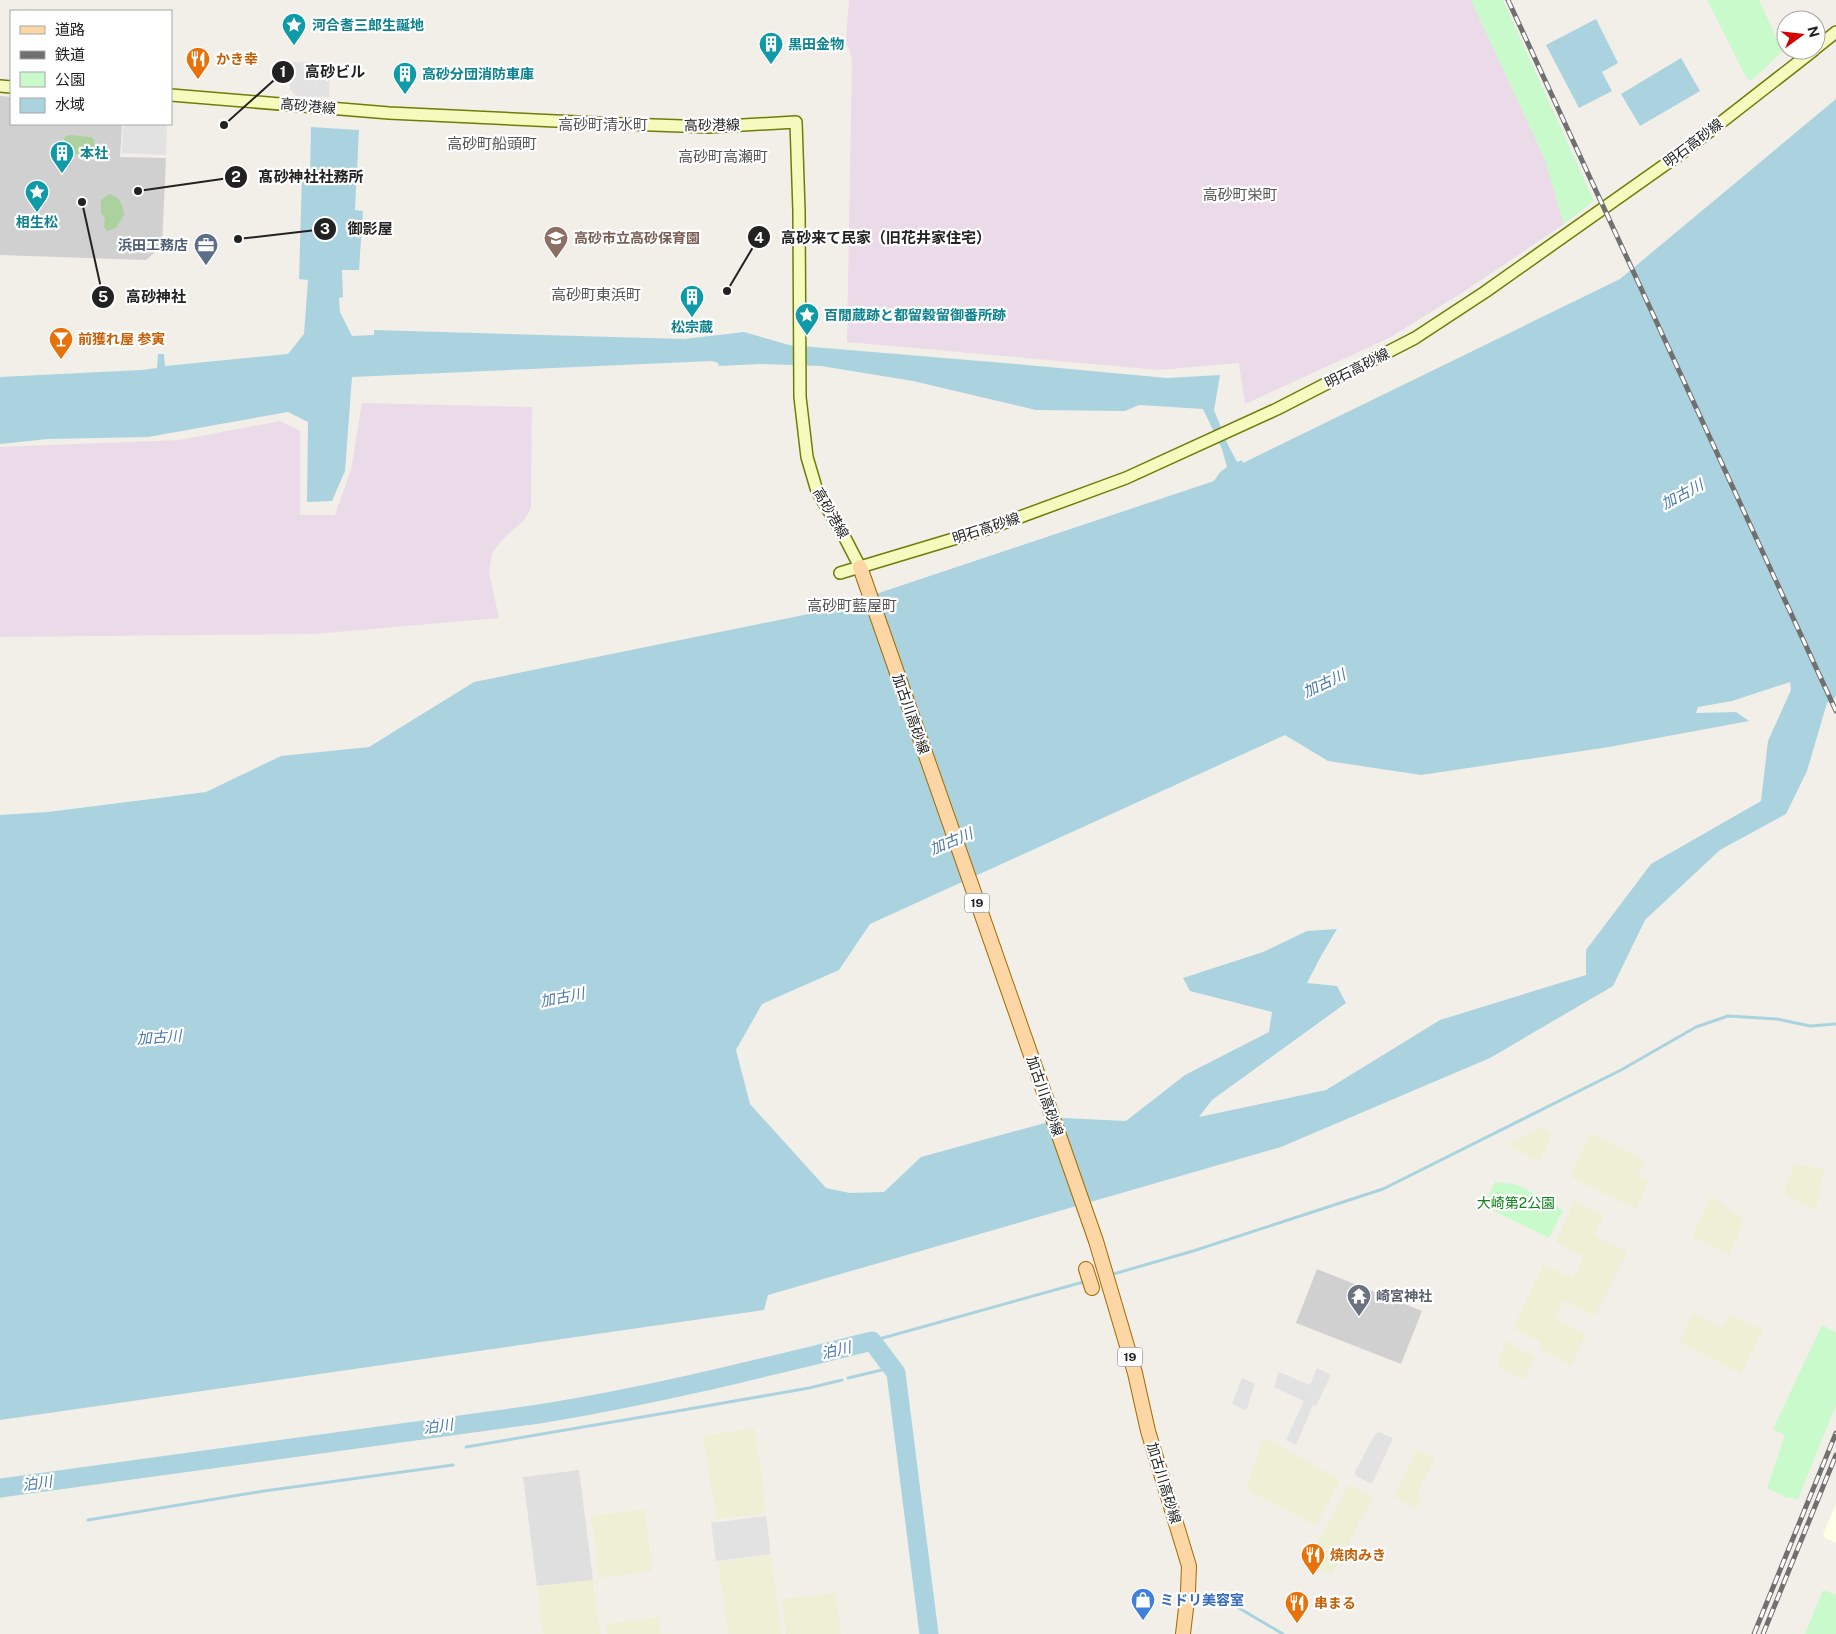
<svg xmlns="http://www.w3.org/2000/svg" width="1836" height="1634" viewBox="0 0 1836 1634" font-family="'Public Sans','Noto Sans JP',sans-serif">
<rect width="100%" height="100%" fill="#f2efe9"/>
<path fill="#e0dfdf" d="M 579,1470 L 593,1580 L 537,1586 L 523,1477 Z"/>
<path fill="#ebdbe8" d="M 849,0 L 1471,0 L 1544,157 L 1564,224 L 1468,289 L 1389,338 L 1245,404 L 1239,363 L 1159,370 L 847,342 L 852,59 L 846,41 Z
M 362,403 L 532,407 L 531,507 L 525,519 L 502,540 L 492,553 L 489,572 L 499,618 L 314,634 L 0,637 L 0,447 L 179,440 L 280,421 L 300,431 L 300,515 L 335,515 L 351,470 Z"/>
<path fill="#ffffe5" d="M 1836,1504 L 1836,1543 L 1825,1538 L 1823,1534 Z"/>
<path fill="#d0d0d0" d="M 0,96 L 11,97 L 11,124 L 122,124 L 120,157 L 166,158 L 162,246 L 146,260 L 0,255 Z
M 1317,1269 L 1422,1311 L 1401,1364 L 1296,1323 Z"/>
<path fill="#eef0d5" d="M 1543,1127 L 1553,1134 L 1539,1162 L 1507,1145 Z
M 1594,1134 L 1645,1160 L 1638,1175 L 1649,1181 L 1636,1209 L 1572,1178 L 1571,1173 L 1589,1136 Z
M 1794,1164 L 1824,1169 L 1816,1209 L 1812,1210 L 1787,1194 L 1785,1189 Z
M 1711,1196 L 1727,1207 L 1709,1245 L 1693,1237 L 1697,1230 L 1695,1228 Z
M 1575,1201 L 1604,1215 L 1594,1236 L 1627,1252 L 1595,1316 L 1564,1301 L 1555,1319 L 1586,1334 L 1571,1365 L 1538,1348 L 1541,1342 L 1513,1328 L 1544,1264 L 1573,1279 L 1584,1257 L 1555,1242 Z
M 1728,1208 L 1744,1220 L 1729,1255 L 1710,1245 Z
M 1693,1313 L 1722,1328 L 1730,1315 L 1763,1329 L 1741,1374 L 1679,1342 Z
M 1506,1341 L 1535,1357 L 1524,1379 L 1498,1366 L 1497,1361 Z
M 755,1428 L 766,1513 L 716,1519 L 710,1479 L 743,1474 L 710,1478 L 703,1436 Z
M 1267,1439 L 1338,1478 L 1339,1482 L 1317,1524 L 1313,1524 L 1250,1491 L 1247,1485 L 1262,1440 Z
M 1417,1449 L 1435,1459 L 1417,1493 L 1422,1497 L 1416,1509 L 1394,1497 Z
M 1351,1485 L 1373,1497 L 1332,1575 L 1307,1562 L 1348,1486 Z
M 645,1509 L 653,1571 L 599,1578 L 591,1516 Z
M 771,1555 L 782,1634 L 728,1634 L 718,1562 Z
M 593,1580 L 600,1634 L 543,1634 L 537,1587 Z
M 836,1593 L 841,1634 L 786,1634 L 781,1599 Z
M 659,1617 L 661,1634 L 607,1634 L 606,1624 Z"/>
<path fill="#add19e" d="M 70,135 L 91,137 L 94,140 L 95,152 L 91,155 L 70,154 C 64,148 62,144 65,136 Z
M 109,194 C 120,196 123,205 124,215 L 116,228 L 107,231 L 104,227 L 105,219 L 101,213 L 101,200 Z"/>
<path fill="#c8facc" d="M 1471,0 L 1503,0 L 1594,201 L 1564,224 L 1544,157 Z
M 1707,0 L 1759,0 L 1781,48 L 1780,54 L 1752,80 L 1747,79 Z
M 1495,1182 L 1512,1184 L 1520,1186 L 1563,1210 L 1549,1238 L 1484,1206 Z
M 1822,1325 L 1836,1333 L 1836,1405 L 1798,1499 L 1785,1497 L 1767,1488 L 1785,1435 L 1773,1429 Z
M 1823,1590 L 1836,1595 L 1836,1634 L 1805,1634 Z"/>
<path fill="#e2e2e2" d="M 291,62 L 319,63 L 319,73 L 330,73 L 329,97 L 296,96 L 290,89 Z
M 123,124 L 167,124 L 166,155 L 122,153 Z
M 1317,1368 L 1331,1375 L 1316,1406 L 1313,1405 L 1296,1445 L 1286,1440 L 1304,1401 L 1274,1387 L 1279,1372 L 1310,1385 Z
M 1242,1378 L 1255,1384 L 1246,1411 L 1232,1404 Z
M 1379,1432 L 1393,1438 L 1372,1484 L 1356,1476 L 1355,1472 L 1375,1434 Z
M 766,1516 L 771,1554 L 716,1561 L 711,1523 Z"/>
<path fill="#aad3df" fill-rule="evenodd" d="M 1596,19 L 1618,63 L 1602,72 L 1612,91 L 1579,108 L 1546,45 Z
M 1681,58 L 1700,91 L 1640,126 L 1621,94 Z
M 1836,99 L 1836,697 L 1827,703 L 1807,771 L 1786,814 L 1720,850 L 1645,920 L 1613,986 L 1490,1058 L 1281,1147 L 768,1295 L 764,1310 L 0,1420 L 0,815 L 48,812 L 206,792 L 281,756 L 369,747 L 474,682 L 828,610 L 1214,481 L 1220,472 L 1227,467 L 1222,449 L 1203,409 L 1139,405 L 1125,411 L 1036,410 L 913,381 L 821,366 L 759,364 L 719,366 L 718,363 L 712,361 L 352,377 L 345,471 L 332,501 L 307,502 L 308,422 L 288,412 L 148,437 L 48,439 L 0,444 L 0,377 L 141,370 L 157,368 L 158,354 L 164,354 L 165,366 L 288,354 L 304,334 L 308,280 L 299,279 L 302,176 L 310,177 L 311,127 L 359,130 L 355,210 L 363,211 L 359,270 L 342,270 L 343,297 L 339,298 L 340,312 L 352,336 L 374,335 L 374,330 L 684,339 L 744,332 L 789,345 L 1016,364 L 1167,378 L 1220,375 L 1214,410 L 1228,445 L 1237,462 L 1242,460 L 1243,463 L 1620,279 ZM 1790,682 L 1791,690 L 1768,741 L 1761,801 L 1651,864 L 1586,950 L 1586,975 L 1440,1020 L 1326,1090 L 1199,1117 L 1212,1100 L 1346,1003 L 1337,986 L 1307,983 L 1321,956 L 1337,929 L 1307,931 L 1263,952 L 1183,978 L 1190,991 L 1272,1012 L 1269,1032 L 1185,1075 L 1126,1121 L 1063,1118 L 921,1157 L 884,1192 L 850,1193 L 826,1188 L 750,1104 L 736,1050 L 762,1004 L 839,970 L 870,924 L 1285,735 L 1328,761 L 1421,775 L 1609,747 L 1749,721 L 1736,712 L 1696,713 L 1698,707 L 1732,701 Z"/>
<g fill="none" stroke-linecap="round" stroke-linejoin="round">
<path stroke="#aad3df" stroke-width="3" d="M 1110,1275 L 1193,1251 L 1383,1189 L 1621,1070 L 1696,1027 L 1728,1016 L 1777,1019 L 1810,1026 L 1836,1024
M 872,1341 L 1087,1281
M 848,1378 L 886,1369 L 891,1366
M 466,1447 L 683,1410 L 809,1388 L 842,1380
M 88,1520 L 264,1491 L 453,1465
M 1214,1600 L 1232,1604 L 1283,1634"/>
<path stroke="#aad3df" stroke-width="19" d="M 0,1488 L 539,1414 C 652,1396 762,1368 872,1341 L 896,1373 L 929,1634"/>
<defs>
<path id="secondary" d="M 1816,48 L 1836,32
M 0,86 L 11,87
M 171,95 L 389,113 L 598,123 L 709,127 L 796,122 L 799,211 L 800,397 L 807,457 L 817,491 L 845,538 L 860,567
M 840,573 L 990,528 L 1126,478 L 1277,409 L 1415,338 L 1485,292 L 1683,152 L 1814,50"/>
<path id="primary" d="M 860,567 L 1096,1241 L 1135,1373 L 1148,1431 L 1189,1566 L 1188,1591 L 1183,1634
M 1086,1269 L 1092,1288"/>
</defs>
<use href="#secondary" stroke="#707d05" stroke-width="14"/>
<use href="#primary" stroke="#a06b00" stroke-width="16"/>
<use href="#secondary" stroke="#f7fabf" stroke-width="11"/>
<use href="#primary" stroke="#fcd6a4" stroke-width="14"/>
<defs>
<path id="rail" d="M 1508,0 L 1836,711
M 1754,1634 L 1836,1433
M 1763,1634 L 1836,1455"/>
</defs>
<use href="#rail" stroke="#707070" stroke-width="5"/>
<use href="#rail" stroke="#fff" stroke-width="3" stroke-dasharray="9" stroke-linecap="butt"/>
</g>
<defs>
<symbol id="sight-pin" viewBox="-11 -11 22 30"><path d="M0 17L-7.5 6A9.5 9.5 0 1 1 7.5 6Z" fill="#0f9aa8" stroke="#fff"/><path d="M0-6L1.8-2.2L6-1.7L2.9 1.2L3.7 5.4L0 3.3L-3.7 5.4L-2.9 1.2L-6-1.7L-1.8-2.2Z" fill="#fff"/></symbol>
<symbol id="building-pin" viewBox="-11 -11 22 30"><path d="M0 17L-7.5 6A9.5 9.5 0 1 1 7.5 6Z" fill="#0f9aa8" stroke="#fff"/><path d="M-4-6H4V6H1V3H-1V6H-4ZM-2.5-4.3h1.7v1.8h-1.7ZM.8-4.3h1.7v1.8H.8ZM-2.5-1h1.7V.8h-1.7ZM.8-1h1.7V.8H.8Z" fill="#fff"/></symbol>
<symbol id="restaurant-pin" viewBox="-11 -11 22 30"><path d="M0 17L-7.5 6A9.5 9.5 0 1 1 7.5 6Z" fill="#e8710a" stroke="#fff"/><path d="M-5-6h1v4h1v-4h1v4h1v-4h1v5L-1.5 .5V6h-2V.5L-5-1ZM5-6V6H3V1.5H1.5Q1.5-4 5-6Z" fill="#fff"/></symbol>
<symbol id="school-pin" viewBox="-11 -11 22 30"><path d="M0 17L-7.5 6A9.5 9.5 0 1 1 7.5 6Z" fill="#8d6e63" stroke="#fff"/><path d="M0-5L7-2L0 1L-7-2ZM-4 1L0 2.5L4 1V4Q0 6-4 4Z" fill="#fff"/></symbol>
<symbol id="office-pin" viewBox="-11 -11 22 30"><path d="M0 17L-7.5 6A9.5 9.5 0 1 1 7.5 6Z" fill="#5c6f8a" stroke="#fff"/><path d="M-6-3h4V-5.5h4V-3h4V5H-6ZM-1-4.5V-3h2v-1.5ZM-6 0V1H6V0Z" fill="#fff"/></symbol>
<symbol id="bar-pin" viewBox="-11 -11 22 30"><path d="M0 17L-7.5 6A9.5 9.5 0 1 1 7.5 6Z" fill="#e8710a" stroke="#fff"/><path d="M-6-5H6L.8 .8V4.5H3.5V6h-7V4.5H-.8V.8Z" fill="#fff"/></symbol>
<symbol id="temple-pin" viewBox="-11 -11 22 30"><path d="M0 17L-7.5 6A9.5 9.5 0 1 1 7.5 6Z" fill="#6b7280" stroke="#fff"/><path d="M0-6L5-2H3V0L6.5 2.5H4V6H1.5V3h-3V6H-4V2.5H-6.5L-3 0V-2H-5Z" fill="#fff"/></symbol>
<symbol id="shop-pin" viewBox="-11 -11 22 30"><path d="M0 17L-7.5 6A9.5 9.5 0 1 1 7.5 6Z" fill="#3f7fe0" stroke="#fff"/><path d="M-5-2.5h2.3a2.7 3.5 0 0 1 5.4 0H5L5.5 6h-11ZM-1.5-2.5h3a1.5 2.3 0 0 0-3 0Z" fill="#fff"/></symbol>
</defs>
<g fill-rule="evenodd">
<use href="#sight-pin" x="280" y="11" width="28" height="38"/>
<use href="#building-pin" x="757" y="30" width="28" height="38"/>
<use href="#restaurant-pin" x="184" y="45" width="28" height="38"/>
<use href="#building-pin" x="391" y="60" width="28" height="38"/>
<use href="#building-pin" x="48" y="139" width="28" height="38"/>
<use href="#sight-pin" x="23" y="178" width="28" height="38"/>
<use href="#school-pin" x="542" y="224" width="28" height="38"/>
<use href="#office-pin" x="192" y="231" width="28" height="38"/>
<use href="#building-pin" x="678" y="283" width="28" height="38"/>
<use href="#sight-pin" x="793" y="301" width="28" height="38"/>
<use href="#bar-pin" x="47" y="325" width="28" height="38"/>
<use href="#temple-pin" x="1345" y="1282" width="28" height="38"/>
<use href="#restaurant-pin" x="1299" y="1541" width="28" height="38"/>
<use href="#shop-pin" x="1129" y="1586" width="28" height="38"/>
<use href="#restaurant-pin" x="1283" y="1589" width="28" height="38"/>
</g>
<g text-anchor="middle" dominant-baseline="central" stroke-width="4.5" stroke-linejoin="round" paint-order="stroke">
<g fill="#fff" stroke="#646464" stroke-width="1">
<rect x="964.5" y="893.5" width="25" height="19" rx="4"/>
<rect x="1117.5" y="1347.5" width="25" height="19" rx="4"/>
</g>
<g font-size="12" font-weight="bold" fill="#222">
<text x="977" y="903">19</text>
<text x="1130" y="1357">19</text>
</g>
<g font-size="14" font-weight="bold" fill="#0d838f" stroke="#fff" text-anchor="start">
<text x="312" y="25">河合耆三郎生誕地</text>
<text x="788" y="44">黒田金物</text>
<text x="422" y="74">高砂分団消防車庫</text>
<text x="80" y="153">本社</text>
<text x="37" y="222" text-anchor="middle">相生松</text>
<text x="824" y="315">百閒蔵跡と都留穀留御番所跡</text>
<text x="692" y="327" text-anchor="middle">松宗蔵</text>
</g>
<g font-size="14" font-weight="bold" fill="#c56008" stroke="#fff" text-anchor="start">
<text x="216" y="59">かき幸</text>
<text x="78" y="339">前獲れ屋 参寅</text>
<text x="1330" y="1555">焼肉みき</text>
<text x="1314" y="1603">串まる</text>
</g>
<g font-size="14" fill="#222" stroke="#fff">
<text transform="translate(308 106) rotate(5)">高砂港線</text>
<text transform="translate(712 125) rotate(-1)">高砂港線</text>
<text transform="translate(1693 143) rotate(-37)">明石高砂線</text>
<text transform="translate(1357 368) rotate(-27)">明石高砂線</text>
<text transform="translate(831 513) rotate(60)">高砂港線</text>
<text transform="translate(986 528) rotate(-18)">明石高砂線</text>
<text transform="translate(911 714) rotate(71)">加古川高砂線</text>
<text transform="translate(1045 1096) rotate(71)">加古川高砂線</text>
<text transform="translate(1164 1483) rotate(73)">加古川高砂線</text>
</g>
<g font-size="14" font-weight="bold" fill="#785e54" stroke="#fff" text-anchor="start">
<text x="574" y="238">高砂市立高砂保育園</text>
</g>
<g font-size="14" font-weight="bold" fill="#4e5e75" stroke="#fff" text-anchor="end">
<text x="188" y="245">浜田工務店</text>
</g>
<g font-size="14" fill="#0c8416" stroke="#fff">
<text x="1516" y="1203">大崎第2公園</text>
</g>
<g font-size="14" font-weight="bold" fill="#5b616d" stroke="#fff" text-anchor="start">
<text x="1376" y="1296">崎宮神社</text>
</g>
<g font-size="14" font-weight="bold" fill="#366cbe" stroke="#fff" text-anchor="start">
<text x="1160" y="1600">ミドリ美容室</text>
</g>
<g font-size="15" fill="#555" stroke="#fff">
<text x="603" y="124">高砂町清水町</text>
<text x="492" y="143">高砂町船頭町</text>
<text x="723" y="156">高砂町高瀬町</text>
<text x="1240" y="194">高砂町栄町</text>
<text x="596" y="294">高砂町東浜町</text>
<text x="852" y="605">高砂町藍屋町</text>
</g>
<g font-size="15" font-style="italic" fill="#4a7aab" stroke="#fff">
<text transform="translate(1682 494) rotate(-28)">加古川</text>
<text transform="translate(1324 683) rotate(-25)">加古川</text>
<text transform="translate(951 841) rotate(-23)">加古川</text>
<text transform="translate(562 997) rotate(-11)">加古川</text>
<text transform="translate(159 1037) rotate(-4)">加古川</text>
<text transform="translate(836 1350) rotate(-13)">泊川</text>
<text transform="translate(438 1426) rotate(-8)">泊川</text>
<text transform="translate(37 1483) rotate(-8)">泊川</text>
</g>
</g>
<path fill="none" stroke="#222" stroke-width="2" d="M224 125L283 72M138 191L236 177M238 239L325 229M727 291L759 237M82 202L103 297"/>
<g fill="#222" stroke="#fff" stroke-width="2">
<circle cx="224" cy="125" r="5"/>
<circle cx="138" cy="191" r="5"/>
<circle cx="238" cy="239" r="5"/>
<circle cx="727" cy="291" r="5"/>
<circle cx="82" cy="202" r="5"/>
<circle cx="283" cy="72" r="12"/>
<circle cx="236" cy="177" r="12"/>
<circle cx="325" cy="229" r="12"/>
<circle cx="759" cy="237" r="12"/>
<circle cx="103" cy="297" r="12"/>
</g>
<g font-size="15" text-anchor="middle" font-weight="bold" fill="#fff">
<text x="283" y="77">1</text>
<text x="236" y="182">2</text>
<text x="325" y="234">3</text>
<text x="759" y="243">4</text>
<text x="103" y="302">5</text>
</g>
<g font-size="15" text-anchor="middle" font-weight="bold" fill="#222" stroke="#fff" stroke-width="4.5" stroke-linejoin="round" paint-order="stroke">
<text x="335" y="77">高砂ビル</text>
<text x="311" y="182">髙砂神社社務所</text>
<text x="370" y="234">御影屋</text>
<text x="886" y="243">高砂来て民家（旧花井家住宅）</text>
<text x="156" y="302">高砂神社</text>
</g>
<rect x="10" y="10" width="162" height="115" fill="#ffffff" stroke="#a7a7a7"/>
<rect x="20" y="26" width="25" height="8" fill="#fcd6a4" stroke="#a7a7a7"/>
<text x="55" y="35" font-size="15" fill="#222222">道路</text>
<rect x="20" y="51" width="25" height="8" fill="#707070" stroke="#a7a7a7"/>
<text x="55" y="60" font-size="15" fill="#222222">鉄道</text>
<rect x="20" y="72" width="25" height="15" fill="#c8facc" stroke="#a7a7a7"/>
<text x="55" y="85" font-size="15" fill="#222222">公園</text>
<rect x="20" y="98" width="25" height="15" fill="#aad3df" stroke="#a7a7a7"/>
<text x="55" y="110" font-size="15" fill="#222222">水域</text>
<g transform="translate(1801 35) rotate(75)"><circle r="24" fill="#ffffff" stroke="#a7a7a7"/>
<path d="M0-4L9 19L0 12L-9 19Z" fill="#d40000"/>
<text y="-8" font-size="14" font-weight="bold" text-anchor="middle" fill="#222222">N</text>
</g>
</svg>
